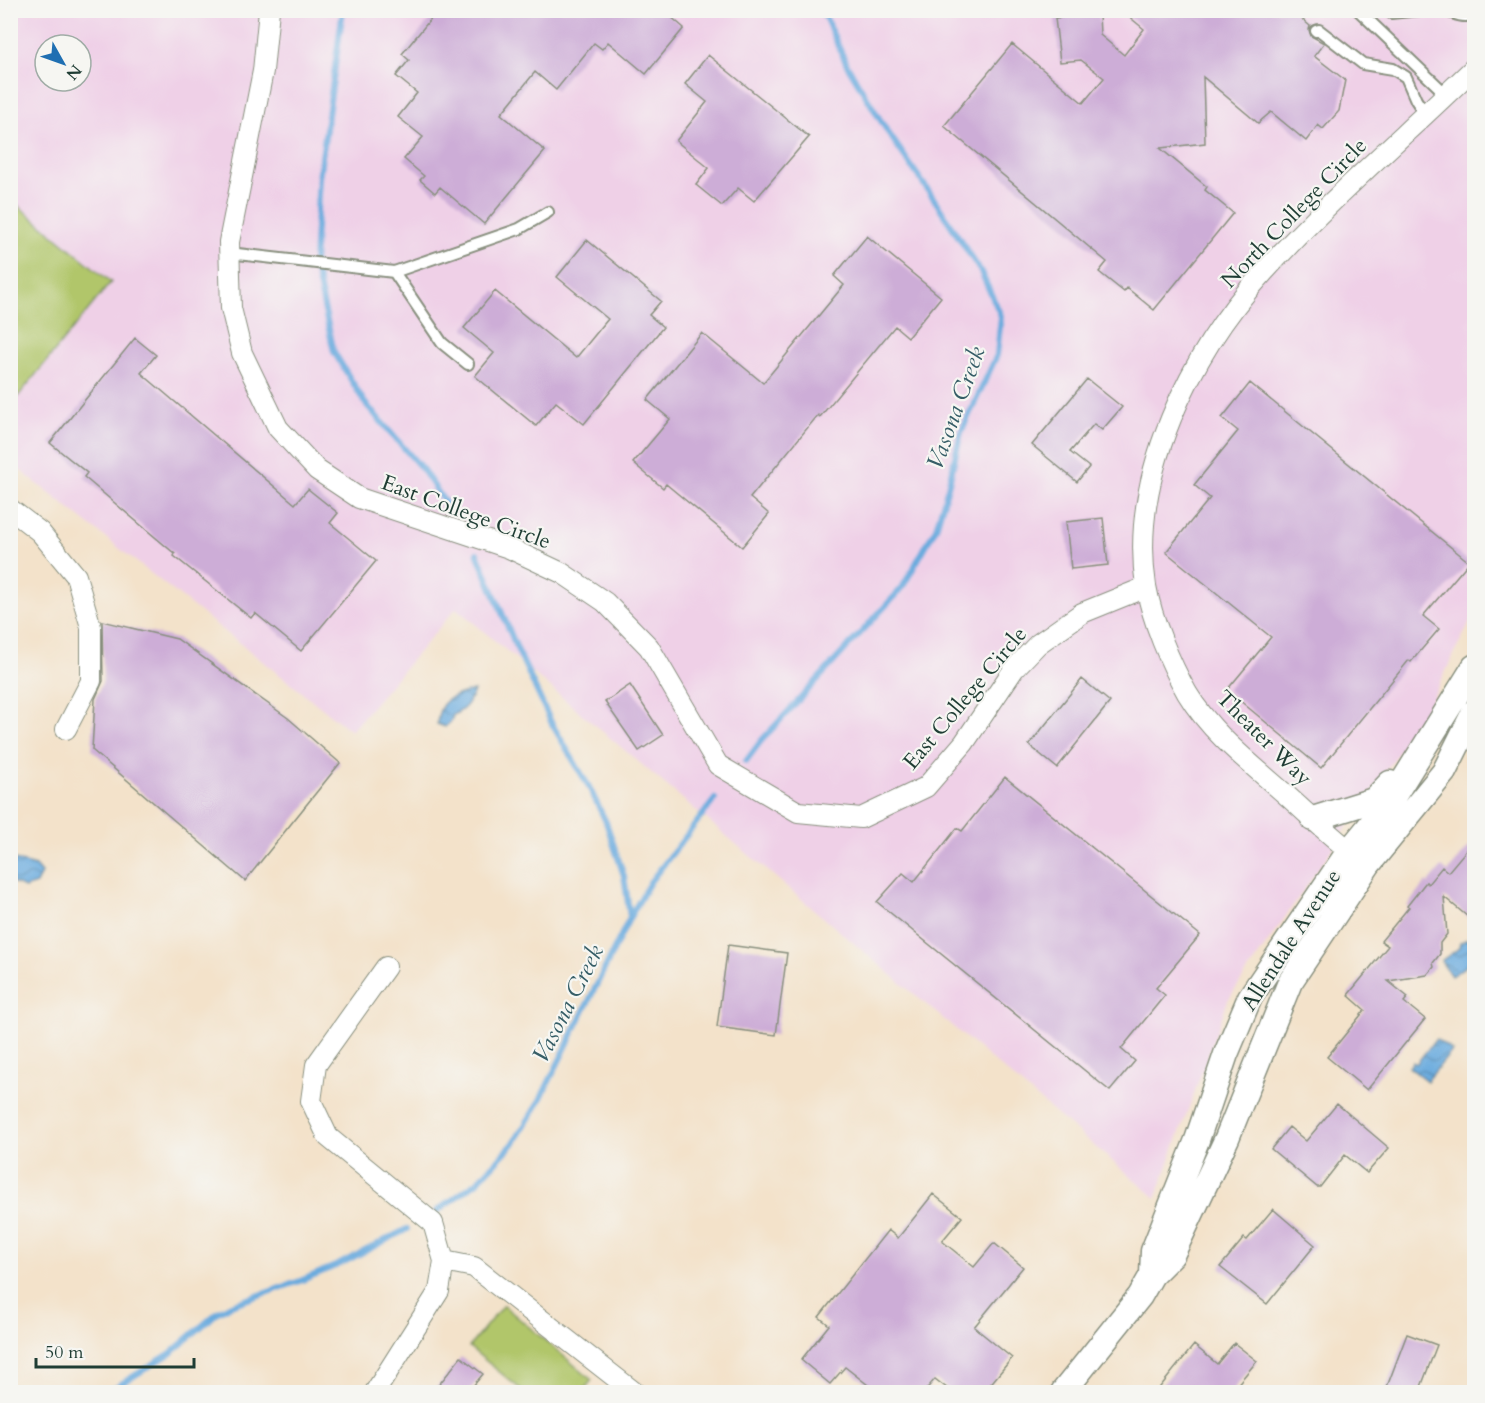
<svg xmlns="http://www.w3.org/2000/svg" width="1485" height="1403" viewBox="0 0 1485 1403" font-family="Cardo,serif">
<defs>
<pattern id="water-waves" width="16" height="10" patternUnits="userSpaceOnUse" patternTransform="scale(1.5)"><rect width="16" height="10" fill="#6aabde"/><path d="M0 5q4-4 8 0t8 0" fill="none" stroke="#578cb5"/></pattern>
</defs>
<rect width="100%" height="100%" fill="#f6f6f2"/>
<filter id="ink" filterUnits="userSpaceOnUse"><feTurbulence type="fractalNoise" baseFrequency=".0167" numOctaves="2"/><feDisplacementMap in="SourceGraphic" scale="12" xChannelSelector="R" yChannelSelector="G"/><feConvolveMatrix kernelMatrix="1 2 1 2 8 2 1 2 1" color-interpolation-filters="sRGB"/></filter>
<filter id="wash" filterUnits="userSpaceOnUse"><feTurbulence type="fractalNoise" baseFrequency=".008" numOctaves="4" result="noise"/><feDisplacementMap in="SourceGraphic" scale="24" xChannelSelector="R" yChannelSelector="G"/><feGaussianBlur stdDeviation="1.35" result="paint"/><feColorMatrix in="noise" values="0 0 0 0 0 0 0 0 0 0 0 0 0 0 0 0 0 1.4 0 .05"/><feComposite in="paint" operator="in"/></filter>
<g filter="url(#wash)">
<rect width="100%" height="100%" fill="#f3e2ca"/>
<path fill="#efd0e7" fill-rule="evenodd" d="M 10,11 L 1474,11 L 1474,613 L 1425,714 L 1228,1000 L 1156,1198 L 456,608 L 351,731 L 11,463 ZM 45,45 L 81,45 L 81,81 L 45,81 Z"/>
<path fill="#b1c66a" stroke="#68824f" stroke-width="1.5" d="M 11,200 L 111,282 L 11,405 Z
M 503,1305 L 592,1380 L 582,1392 L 524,1392 L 469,1347 Z"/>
<path fill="url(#water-waves)" stroke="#447489" stroke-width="1.5" d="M 474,691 C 469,703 465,710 453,715 L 451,721 L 445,727 L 437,724 C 438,700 453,694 474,691 Z
M 11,859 L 35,866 L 41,873 L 36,884 L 25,888 L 11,882 Z
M 1467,939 L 1474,948 L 1474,960 L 1451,976 L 1441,961 L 1459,948 L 1460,943 Z
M 1436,1039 L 1452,1051 L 1427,1081 L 1409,1067 L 1413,1062 L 1416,1064 Z"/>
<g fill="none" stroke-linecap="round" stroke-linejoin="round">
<path stroke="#6aabde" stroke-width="6" d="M 343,10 L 319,178 L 314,262 L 334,352 L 365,403 L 423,470 L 448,507
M 477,553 L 518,651 L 552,724 L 588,785 L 606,822 L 624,876 L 630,917
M 746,761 L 761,741 L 902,588 L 936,528 L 948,487 L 961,432 L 997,355 L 1001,316 L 981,272 L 936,202 L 887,131 L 847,65 L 822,10
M 437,1211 L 477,1182 L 513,1144 L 538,1104 L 630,917 L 650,882 L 715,799
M 108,1392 L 171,1353 L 218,1312 L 231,1305 L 300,1281 L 340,1264 L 407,1229"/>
</g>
<g id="blocks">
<path fill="#cdadd7" d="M 438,10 L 663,10 L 684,28 L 646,74 L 608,42 L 602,49 L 594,43 L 556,90 L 535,72 L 501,114 L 545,151 L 484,224 L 440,187 L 435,193 L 420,180 L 424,176 L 404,159 L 423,137 L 398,117 L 417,93 L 396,76 L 409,60 L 402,54 Z
M 1121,10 L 1291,10 L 1310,26 L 1309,30 L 1311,36 L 1324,43 L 1314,56 L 1345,80 L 1339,111 L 1323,129 L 1318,125 L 1306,141 L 1271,112 L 1258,123 L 1203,77 L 1205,143 L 1160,148 L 1207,187 L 1205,190 L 1233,213 L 1154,310 L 1127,288 L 1124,292 L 1099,272 L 1107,262 L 944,126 L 1012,44 L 1083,103 L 1104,78 L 1081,60 L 1060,62 L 1055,18 L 1099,14 L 1100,35 L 1124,55 L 1144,29 Z
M 708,55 L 809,137 L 754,201 L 738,188 L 722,206 L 696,185 L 709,168 L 676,141 L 707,102 L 685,84 Z
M 867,236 L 941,297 L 908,337 L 895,326 L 820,417 L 818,415 L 750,498 L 769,514 L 742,547 L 666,484 L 663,488 L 633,463 L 670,419 L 647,400 L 702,333 L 763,383 L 844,285 L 834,276 Z
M 587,240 L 661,301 L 649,315 L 663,327 L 584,424 L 556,402 L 536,426 L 475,376 L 494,353 L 464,328 L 495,291 L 576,358 L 608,319 L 557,277 Z
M 135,338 L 156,355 L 141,373 L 295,504 L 308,489 L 338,513 L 330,523 L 376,561 L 301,651 L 255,613 L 251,618 L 174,556 L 175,554 L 84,477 L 87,473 L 50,443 Z
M 1087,379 L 1122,407 L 1102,430 L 1094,424 L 1070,452 L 1089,467 L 1077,482 L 1032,445 Z
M 1250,383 L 1469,562 L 1423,616 L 1439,629 L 1411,662 L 1409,660 L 1321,768 L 1227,690 L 1271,637 L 1166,552 L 1210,498 L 1194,485 L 1238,431 L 1222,418 Z
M 1103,518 L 1108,565 L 1071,569 L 1066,522 Z
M 102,621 L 177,639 L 288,718 L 340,763 L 245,881 L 92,750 L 95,699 L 103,681 Z
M 1082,679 L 1110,702 L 1057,768 L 1029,745 Z
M 630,685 L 663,735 L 639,751 L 605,702 Z
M 1005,777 L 1200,935 L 1156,988 L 1165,995 L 1121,1049 L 1135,1061 L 1110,1091 L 877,902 L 903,873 L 914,882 L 957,828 L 962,831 Z
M 1474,841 L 1474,922 L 1444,897 L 1447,934 L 1440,943 L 1440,954 L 1433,963 L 1434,967 L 1427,975 L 1388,981 L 1408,997 L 1404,1002 L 1425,1019 L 1367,1090 L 1327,1057 L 1365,1010 L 1348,995 L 1388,946 L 1381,941 L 1409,907 L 1407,906 L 1426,882 L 1428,884 L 1442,867 L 1448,872 Z
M 728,945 L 787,953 L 776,1035 L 717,1027 Z
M 1337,1104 L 1389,1148 L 1367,1173 L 1345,1155 L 1320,1187 L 1317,1187 L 1271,1149 L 1289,1127 L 1306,1141 Z
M 933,1194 L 962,1217 L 942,1241 L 974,1267 L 994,1243 L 1023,1267 L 974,1327 L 1012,1358 L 984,1392 L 952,1392 L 935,1379 L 924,1392 L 877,1392 L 845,1367 L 830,1384 L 801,1360 L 829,1325 L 819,1317 L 888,1230 L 898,1238 Z
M 1273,1209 L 1315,1245 L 1267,1304 L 1220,1267 L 1244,1238 L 1247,1240 Z
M 1407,1334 L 1437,1345 L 1419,1392 L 1385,1392 Z
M 1234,1343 L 1257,1361 L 1231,1392 L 1156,1392 L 1194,1345 L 1217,1364 Z
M 461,1357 L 483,1374 L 468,1392 L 433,1392 Z"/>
</g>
</g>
<g filter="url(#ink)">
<use href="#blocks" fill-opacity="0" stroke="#89907f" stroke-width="1.5"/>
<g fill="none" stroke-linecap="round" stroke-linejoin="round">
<defs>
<path id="service" d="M 1358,10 L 1447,95
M 1388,10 L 1391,13 L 1420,10
M 1445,10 C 1454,14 1466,19 1474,14
M 1316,31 L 1319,30 L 1363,64 L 1393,69 L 1406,77 L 1416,100 L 1426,115
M 229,253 L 394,272 L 519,229 L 548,212
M 394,272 L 442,343 L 468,364"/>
<path id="minor" d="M 269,10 L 263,71 L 229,242 L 231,308 L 242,353 L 278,428 L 317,470 L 359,498 L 509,548 L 562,573 L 605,602 L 649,647 L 718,765 L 798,812 L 861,818 L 926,787 L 964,743 L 1014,669 L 1038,644 L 1082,613 L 1146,587
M 10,509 L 40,532 L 76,576 L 91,627 L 91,681 L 66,729
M 1359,858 C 1333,839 1309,815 1284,793 C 1250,763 1211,733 1187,693 C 1170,663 1152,620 1146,586 C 1129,477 1191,352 1263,273 C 1329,200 1404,136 1474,68
M 444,1261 L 474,1267 L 634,1392
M 375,1392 L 439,1291 L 444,1261 L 433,1223 L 328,1137 L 311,1101 L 316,1065 L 386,967"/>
<path id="tertiary" d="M 1313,819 L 1374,800 L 1390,783
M 1152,1275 L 1153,1251 L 1197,1140 L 1226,1054 L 1250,997 L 1349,851 L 1392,799 L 1474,667
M 1063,1392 L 1140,1296 L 1152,1275 L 1172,1255 L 1227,1138 L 1290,982 L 1368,865 L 1444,772 L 1474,712"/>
</defs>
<use href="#service" stroke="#89907f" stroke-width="14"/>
<use href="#minor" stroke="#89907f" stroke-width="22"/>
<use href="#tertiary" stroke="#89907f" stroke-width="27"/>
<use href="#service" stroke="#fff" stroke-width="10"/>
<use href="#minor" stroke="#fff" stroke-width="20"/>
<use href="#tertiary" stroke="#fff" stroke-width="24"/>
</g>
</g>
<g text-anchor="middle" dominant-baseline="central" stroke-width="4.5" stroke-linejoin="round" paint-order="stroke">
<g font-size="22" fill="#1f3d34" stroke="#f6f6f2">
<text transform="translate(1294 213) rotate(-46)">North College Circle</text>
<text transform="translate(466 512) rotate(20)">East College Circle</text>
<text transform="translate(965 698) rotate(-50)">East College Circle</text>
<text transform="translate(1264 738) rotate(45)">Theater Way</text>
<text transform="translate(1291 940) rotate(-57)">Allendale Avenue</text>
</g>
<g font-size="24" font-style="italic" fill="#365e67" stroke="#f6f6f2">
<text transform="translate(956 408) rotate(-70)">Vasona Creek</text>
<text transform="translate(568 1004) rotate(-63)">Vasona Creek</text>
</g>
</g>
<rect width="1485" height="1403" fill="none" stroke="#f6f6f2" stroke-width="36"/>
<g transform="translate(63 63) rotate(130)"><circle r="28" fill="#f6f6f2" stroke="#a0aca6" stroke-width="1.5"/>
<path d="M0-4.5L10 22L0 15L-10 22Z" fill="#1f6fb2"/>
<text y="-9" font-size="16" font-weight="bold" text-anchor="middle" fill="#1f3d34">N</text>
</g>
<path d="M36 1358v9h158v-9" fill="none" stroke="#1f3d34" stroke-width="3"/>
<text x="45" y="1358" font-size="18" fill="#1f3d34" stroke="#f6f6f2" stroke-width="4.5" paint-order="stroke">50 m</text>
</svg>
